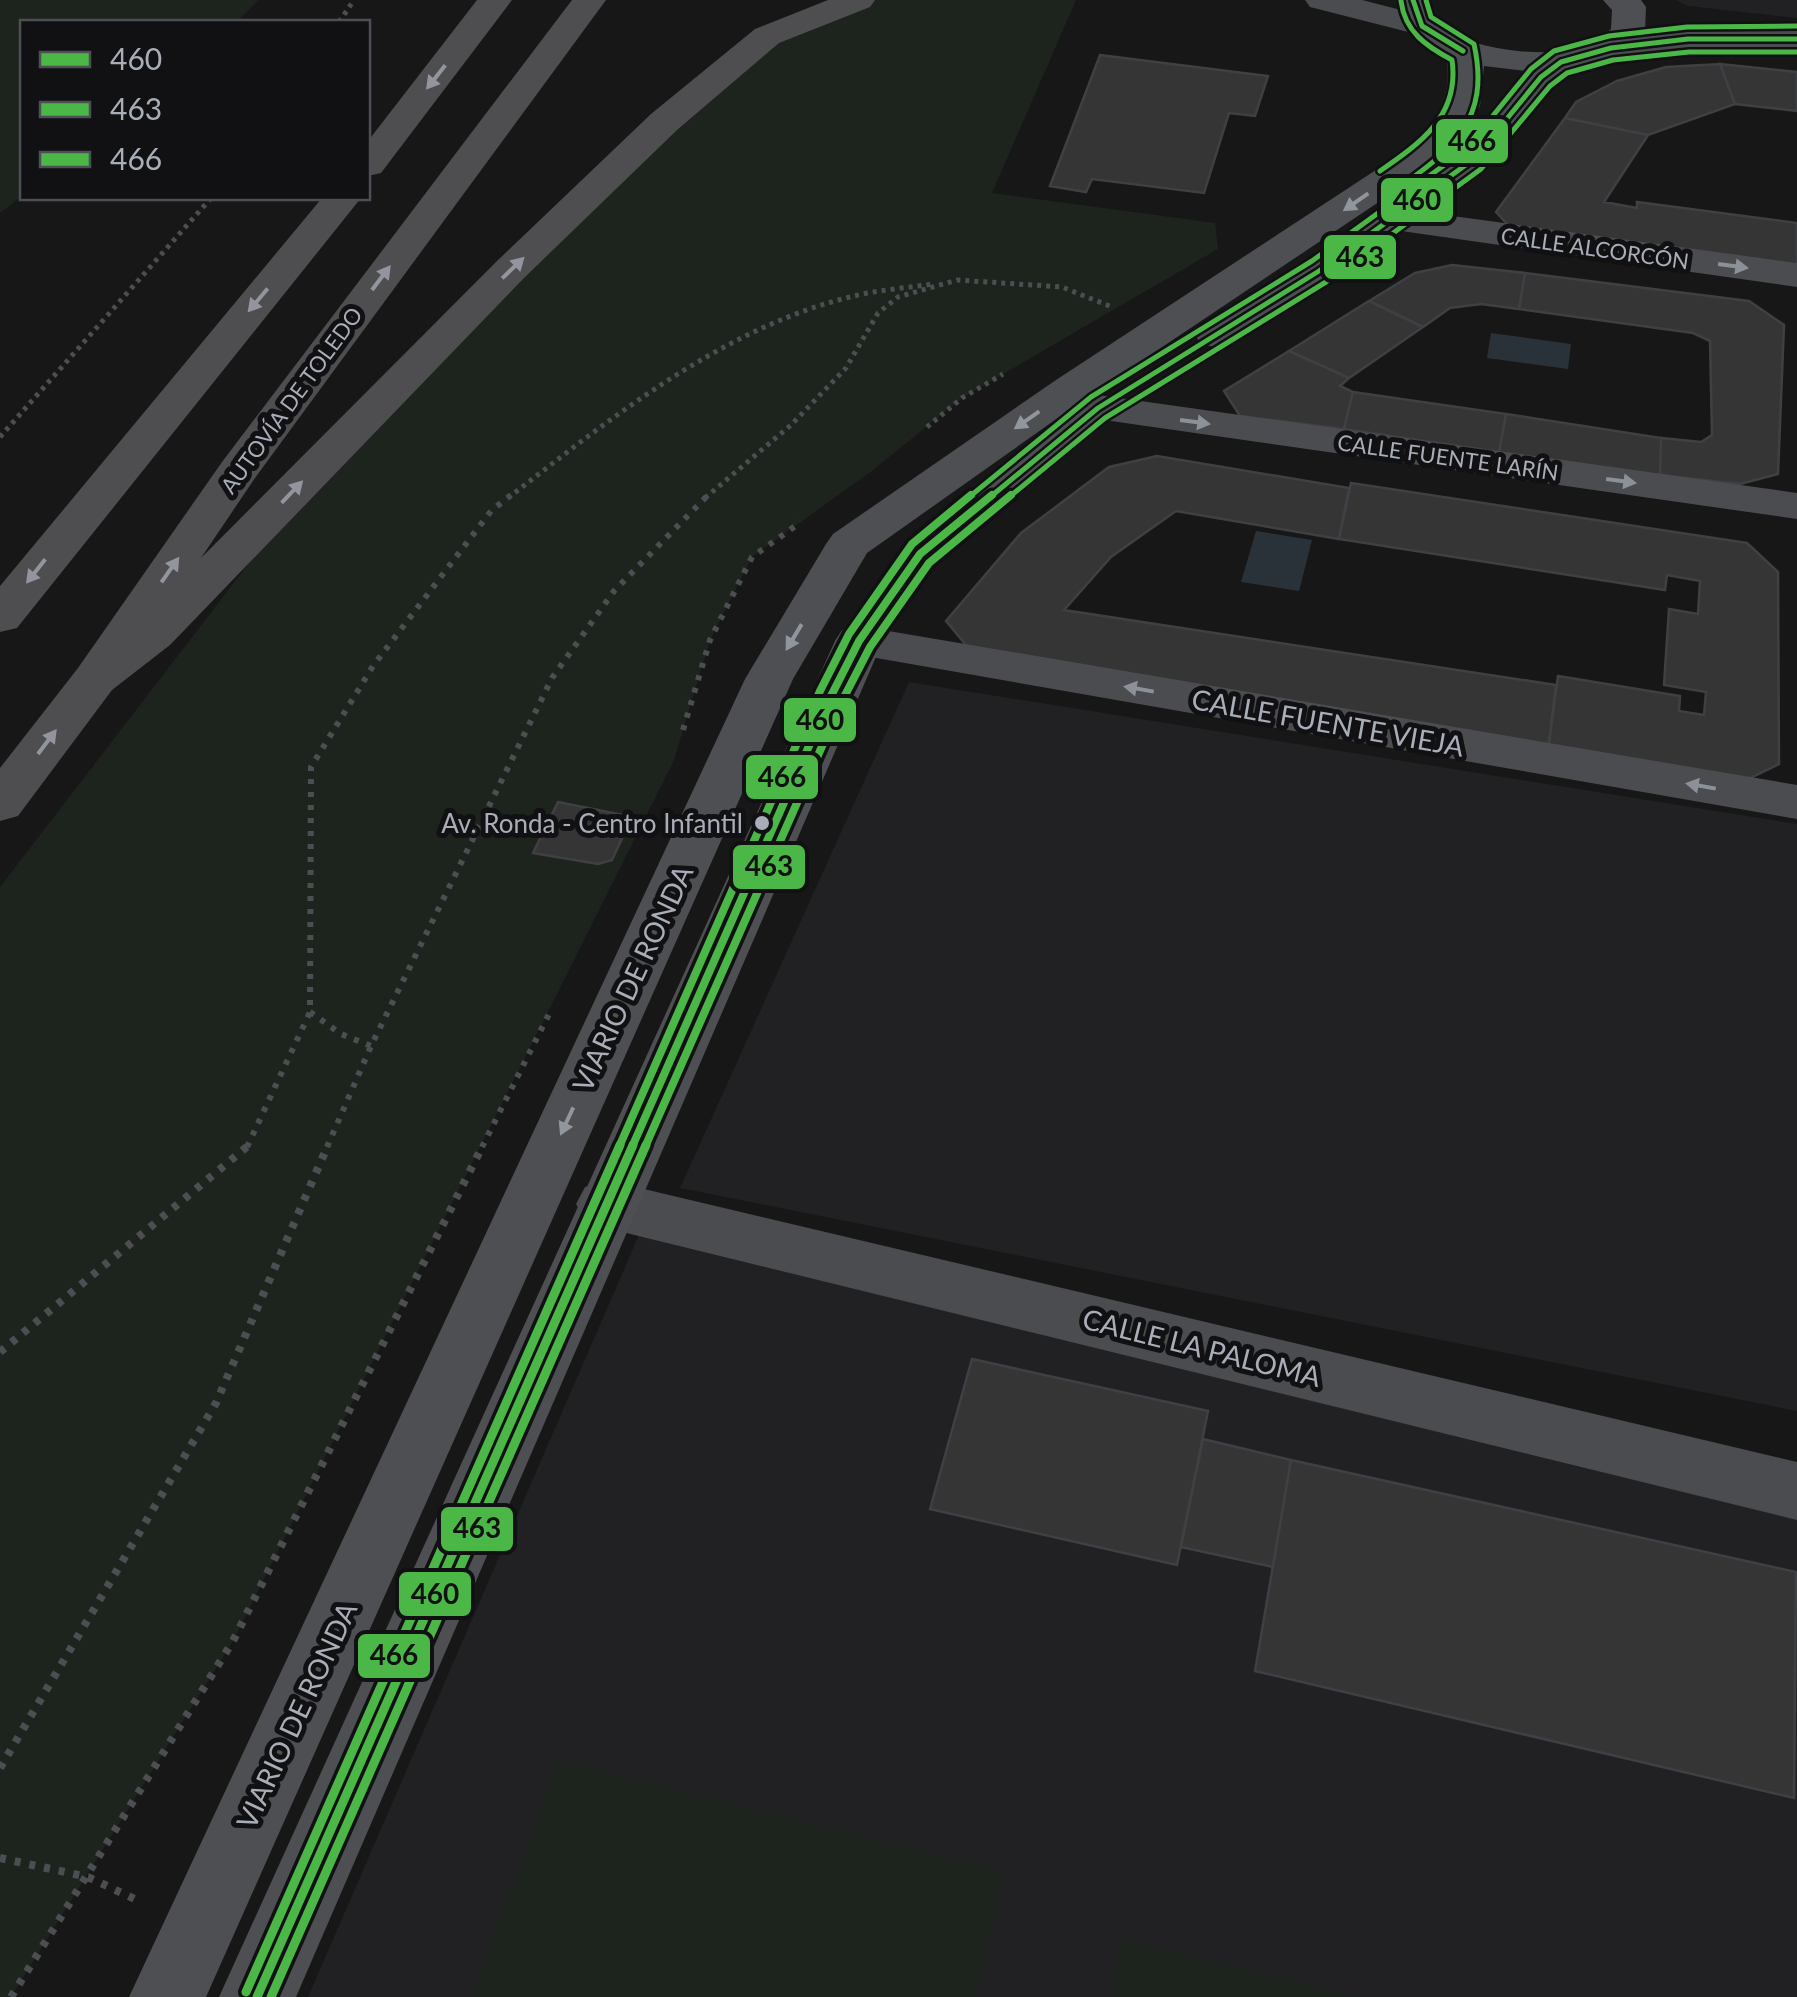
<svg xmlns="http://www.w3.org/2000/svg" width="1797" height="1997" viewBox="0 0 1797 1997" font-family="Lato,sans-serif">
<rect width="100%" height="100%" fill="#171717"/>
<path fill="#212123" d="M 1676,0 L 1797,0 L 1797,18 L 1688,6 Z
M 909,682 L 1797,824 L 1797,1411 L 680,1188 Z
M 642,1228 L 1797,1505 L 1797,1997 L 308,1997 Z"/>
<path fill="#1d241e" d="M 0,0 L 259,0 L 236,22 L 22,22 L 22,196 L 0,213 Z
M 858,0 L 1076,0 L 992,193 L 1215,223 L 1218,249 L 962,398 L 873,470 L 752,557 L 710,640 L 674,760 L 233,1641 L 11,1997 L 0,1997 L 0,887 L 346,437 L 712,78 Z
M 558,1760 L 1004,1872 L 975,1997 L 471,1997 Z
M 1121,1940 L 1122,1940 L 1354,1997 L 1111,1997 Z"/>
<path fill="#2a3239" d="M 1491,333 L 1571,344 L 1568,369 L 1487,358 Z
M 1256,531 L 1312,540 L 1299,591 L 1241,582 Z"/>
<path fill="#353536" stroke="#3f4043" stroke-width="2.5" d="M 1100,55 L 1268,76 L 1255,116 L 1229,113 L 1204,193 L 1092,179 L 1086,192 L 1050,186 Z
M 1720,64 L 1797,72 L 1797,111 L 1735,104 Z
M 1720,64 L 1735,104 L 1648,135 L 1565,118 L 1576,102 L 1617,81 L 1666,67 Z
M 1565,118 L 1648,135 L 1604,202 L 1637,208 L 1637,202 L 1797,223 L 1797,266 L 1510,227 L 1496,212 Z
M 1452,265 L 1525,273 L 1519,309 L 1481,304 L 1450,308 L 1423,327 L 1369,301 L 1415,273 Z
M 1525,273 L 1749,301 L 1784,325 L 1778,474 L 1740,484 L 1660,475 L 1661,438 L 1701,442 L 1712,435 L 1710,341 L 1693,333 L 1519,309 Z
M 1369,301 L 1423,327 L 1349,378 L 1289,351 Z
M 1289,351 L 1349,378 L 1340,386 L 1353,392 L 1344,429 L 1240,416 L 1224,391 Z
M 1353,392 L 1506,414 L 1499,452 L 1344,429 Z
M 1506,414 L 1661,438 L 1660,475 L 1499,452 Z
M 1157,456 L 1349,488 L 1339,539 L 1176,511 L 1111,557 L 1064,610 L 1556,685 L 1548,750 L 971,651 L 946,621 L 1021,533 L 1109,467 Z
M 1351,483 L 1747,543 L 1778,572 L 1779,764 L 1740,783 L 1548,750 L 1558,676 L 1680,696 L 1679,711 L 1704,715 L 1706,692 L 1664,685 L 1669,609 L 1698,614 L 1700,581 L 1667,575 L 1665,590 L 1339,539 Z
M 558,802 L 628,816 L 629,823 L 612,860 L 598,864 L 533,853 Z
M 972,1359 L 1208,1411 L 1177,1565 L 930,1509 Z
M 1203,1439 L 1291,1460 L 1273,1567 L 1181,1547 Z
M 1291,1460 L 1796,1572 L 1794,1798 L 1255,1671 Z"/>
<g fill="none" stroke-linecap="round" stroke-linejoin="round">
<path stroke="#4d4e52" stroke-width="5" stroke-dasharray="4 5" stroke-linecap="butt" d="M 339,22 L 354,0
M 927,427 L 962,398 L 1003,374
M 0,437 L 211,198
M 508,498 C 611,418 721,329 850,297 C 876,290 906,288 933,284
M 705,498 L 791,425 L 846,368 L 878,313 L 898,297 L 957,280 L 1062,287 L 1112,307"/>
<path stroke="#4d4e52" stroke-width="6" stroke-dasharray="5 8" stroke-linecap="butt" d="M 683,730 L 710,640 L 752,557 L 801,522
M 310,1012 L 341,1034 L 371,1046
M 247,1147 L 310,1012 L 311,767 L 373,666 L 491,511 L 511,495
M 327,1147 L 371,1046 L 552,678 L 614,591 L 708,495
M 482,1147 L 552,1008"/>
<path stroke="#4d4e52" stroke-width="8" stroke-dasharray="6 9" stroke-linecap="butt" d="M 0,1352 L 249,1145
M 0,1768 L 216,1403 L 328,1145
M 0,1858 L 88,1877 L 141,1902
M 11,1997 L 233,1641 L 483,1145"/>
<path fill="#4b4c50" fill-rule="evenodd" d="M 1305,0 L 1362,0 L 1432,18 L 1437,25 L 1432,32 L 1420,35 L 1310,7 Z
M 1688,29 L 1797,29 L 1797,49 L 1688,49 L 1611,58 L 1599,55 L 1594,48 L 1599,41 L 1611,38 Z
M 1394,208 L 1797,263 L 1797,287 L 1380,228 L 1375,220 L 1380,212 Z
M 1098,395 L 1797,493 L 1797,519 L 1083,417 L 1077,408 L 1083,399 Z
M 859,626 L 1797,785 L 1797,819 L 842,652 L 835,641 L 842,630 Z
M 606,1180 L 1797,1462 L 1797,1520 L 606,1228 L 585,1221 L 576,1204 L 585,1187 Z"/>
<path fill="#4d4f52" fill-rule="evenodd" d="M 1396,0 L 1430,0 C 1432,12 1433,20 1443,28 C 1472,50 1550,59 1584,47 C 1594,43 1603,36 1611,29 L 1612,10 L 1603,0 L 1641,0 L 1646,7 L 1645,32 L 1617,57 L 1572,71 L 1554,85 L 1487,167 L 1333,279 L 1229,344 L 1215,347 L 1201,344 L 1195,335 L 1201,326 L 1305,263 L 1461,151 L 1527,71 L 1484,66 L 1480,106 L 1443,159 L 1086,398 L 867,553 L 793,679 L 206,1997 L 129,1997 L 745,679 L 826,544 L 833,534 L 1056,380 L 1417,143 C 1439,115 1453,93 1446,56 C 1418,45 1402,31 1396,0 Z
M 1084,407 L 1099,411 L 1105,420 L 1099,429 L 936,564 L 882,643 L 296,1997 L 219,1997 L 835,641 L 904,544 L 1069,411 Z"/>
<path fill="#4e4e51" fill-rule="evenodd" d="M 477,0 L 512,0 L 381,173 L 368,176 L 368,141 Z
M 572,0 L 606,0 L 255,478 L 201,558 L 497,261 L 651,114 L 755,29 L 828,0 L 875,0 L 870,7 L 779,43 L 677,130 L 525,277 L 170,645 L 112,690 L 18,816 L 0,821 L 0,768 L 78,668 L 222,462 Z
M 322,198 L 361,198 L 17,628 L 0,632 L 0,586 Z"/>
<defs>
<path id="bus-1-far2" d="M 1413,0 L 1422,26 L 1463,51
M 989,498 L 1098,408 L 1319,271 L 1474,159 L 1541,77 L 1561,62 L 1611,48 L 1688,39 L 1797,39"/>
<path id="bus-1-far1" d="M 632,1147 L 831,696 L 859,641 L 920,554 L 992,495"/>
<path id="bus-1" d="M 257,1997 L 633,1145"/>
<path id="bus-2-far2" d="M 1394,191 C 1452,150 1491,121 1474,44 L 1431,17 L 1426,0
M 1008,498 L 1105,418 L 1326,282 L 1481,169 L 1550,86 L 1567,73 L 1613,60 L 1689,52 L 1797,52"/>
<path id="bus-2-far1" d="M 645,1147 L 842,701 L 870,647 L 929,563 L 1011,495"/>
<path id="bus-2" d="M 271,1997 L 646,1145"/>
<path id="bus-3-far2" d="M 1380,171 C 1421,143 1460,115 1452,60 C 1426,46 1405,32 1401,1
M 968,498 L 1091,397 L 1312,261 L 1465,150 L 1531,69 L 1554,51 L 1609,36 L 1687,27 L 1797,26"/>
<path id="bus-3-far1" d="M 619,1147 L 820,691 L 849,634 L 912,544 L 971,495"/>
<path id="bus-3" d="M 246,1992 L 620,1145"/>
</defs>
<use href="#bus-1-far2" stroke="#111113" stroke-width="10"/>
<use href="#bus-1-far1" stroke="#111113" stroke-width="15"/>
<use href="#bus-1" stroke="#111113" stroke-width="16"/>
<use href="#bus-2-far2" stroke="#111113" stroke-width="10"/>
<use href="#bus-2-far1" stroke="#111113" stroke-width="15"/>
<use href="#bus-2" stroke="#111113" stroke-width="16"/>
<use href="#bus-3-far2" stroke="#111113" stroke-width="10"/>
<use href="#bus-3-far1" stroke="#111113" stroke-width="15"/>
<use href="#bus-3" stroke="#111113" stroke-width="16"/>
<use href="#bus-1-far2" stroke="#4ab747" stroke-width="5"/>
<use href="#bus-1-far1" stroke="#4ab747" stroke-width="8"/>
<use href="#bus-1" stroke="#4ab747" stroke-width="9"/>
<use href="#bus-2-far2" stroke="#4ab747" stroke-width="5"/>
<use href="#bus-2-far1" stroke="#4ab747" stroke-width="8"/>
<use href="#bus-2" stroke="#4ab747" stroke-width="9"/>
<use href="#bus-3-far2" stroke="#4ab747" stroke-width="5"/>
<use href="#bus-3-far1" stroke="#4ab747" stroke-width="8"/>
<use href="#bus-3" stroke="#4ab747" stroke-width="9"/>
</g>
<defs><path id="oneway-solid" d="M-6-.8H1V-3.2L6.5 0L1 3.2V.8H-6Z" transform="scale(2.5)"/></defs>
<g fill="#92959e">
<use href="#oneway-solid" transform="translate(436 77) rotate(128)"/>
<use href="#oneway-solid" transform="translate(513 268) rotate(-44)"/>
<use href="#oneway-solid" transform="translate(381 278) rotate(-53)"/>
<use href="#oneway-solid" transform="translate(258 300) rotate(130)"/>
<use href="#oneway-solid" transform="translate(292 492) rotate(-46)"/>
<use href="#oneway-solid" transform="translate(170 570) rotate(-55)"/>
<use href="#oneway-solid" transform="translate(36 571) rotate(128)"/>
<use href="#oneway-solid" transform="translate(47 742) rotate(-53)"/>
</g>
<g fill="#91969e">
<use href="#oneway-solid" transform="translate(1356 202) rotate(145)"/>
<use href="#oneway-solid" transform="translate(1027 420) rotate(145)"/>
<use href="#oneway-solid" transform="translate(794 637) rotate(121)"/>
<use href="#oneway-solid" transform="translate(567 1121) rotate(115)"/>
</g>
<g fill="#8c9099">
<use href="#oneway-solid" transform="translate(1733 266) rotate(8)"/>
<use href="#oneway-solid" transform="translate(1195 422) rotate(8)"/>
<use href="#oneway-solid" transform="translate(1621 481) rotate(8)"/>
<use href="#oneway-solid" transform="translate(1139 689) rotate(-170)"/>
<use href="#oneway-solid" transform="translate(1701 786) rotate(-170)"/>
</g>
<circle fill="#a8adb8" stroke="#111113" stroke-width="4" cx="762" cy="823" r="9"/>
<g text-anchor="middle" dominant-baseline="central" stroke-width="10" stroke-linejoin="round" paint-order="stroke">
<g font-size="22" fill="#a8adb8" stroke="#111113">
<text transform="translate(1595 248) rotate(8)">CALLE ALCORCÓN</text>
<text transform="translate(291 400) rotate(-54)">AUTOVÍA DE TOLEDO</text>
<text transform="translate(1448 457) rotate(8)">CALLE FUENTE LARÍN</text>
</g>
<g font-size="26" fill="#a8adb8" stroke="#111113" text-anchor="end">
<text x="743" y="823">Av. Ronda - Centro Infantil</text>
</g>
<g font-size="28" fill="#a8adb8" stroke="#111113">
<text transform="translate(1328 722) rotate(10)">CALLE FUENTE VIEJA</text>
<text transform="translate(632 978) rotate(-65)">VIARIO DE RONDA</text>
<text transform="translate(1202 1347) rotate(14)">CALLE LA PALOMA</text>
<text transform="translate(296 1715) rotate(-65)">VIARIO DE RONDA</text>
</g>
</g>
<g stroke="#111113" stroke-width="4">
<rect x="1434" y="117" width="76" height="48" rx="10" fill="#4ab747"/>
<rect x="1379" y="176" width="76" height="48" rx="10" fill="#4ab747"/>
<rect x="1322" y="233" width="76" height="48" rx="10" fill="#4ab747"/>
<rect x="782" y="696" width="76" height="48" rx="10" fill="#4ab747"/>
<rect x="744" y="753" width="76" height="48" rx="10" fill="#4ab747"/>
<rect x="731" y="843" width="76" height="48" rx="10" fill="#4ab747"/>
<rect x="439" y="1505" width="76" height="48" rx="10" fill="#4ab747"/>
<rect x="397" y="1570" width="76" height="48" rx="10" fill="#4ab747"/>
<rect x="356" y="1632" width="76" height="48" rx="10" fill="#4ab747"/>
</g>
<g font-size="28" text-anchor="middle" font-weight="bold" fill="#111">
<text x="1472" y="151">466</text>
<text x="1417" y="210">460</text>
<text x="1360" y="267">463</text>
<text x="820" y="730">460</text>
<text x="782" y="787">466</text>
<text x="769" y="876">463</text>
<text x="477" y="1538">463</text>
<text x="435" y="1604">460</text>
<text x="394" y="1665">466</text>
</g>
<rect x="20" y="20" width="350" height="180" fill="#111113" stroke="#4d4f55" stroke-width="2.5"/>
<rect x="40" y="52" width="50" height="15" fill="#4ab747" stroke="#4d4f55" stroke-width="2.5"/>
<text x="110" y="70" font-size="30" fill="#a8adb8">460</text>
<rect x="40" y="102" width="50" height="15" fill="#4ab747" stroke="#4d4f55" stroke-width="2.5"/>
<text x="110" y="120" font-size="30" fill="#a8adb8">463</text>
<rect x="40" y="152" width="50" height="15" fill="#4ab747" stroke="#4d4f55" stroke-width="2.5"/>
<text x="110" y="170" font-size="30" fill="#a8adb8">466</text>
</svg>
